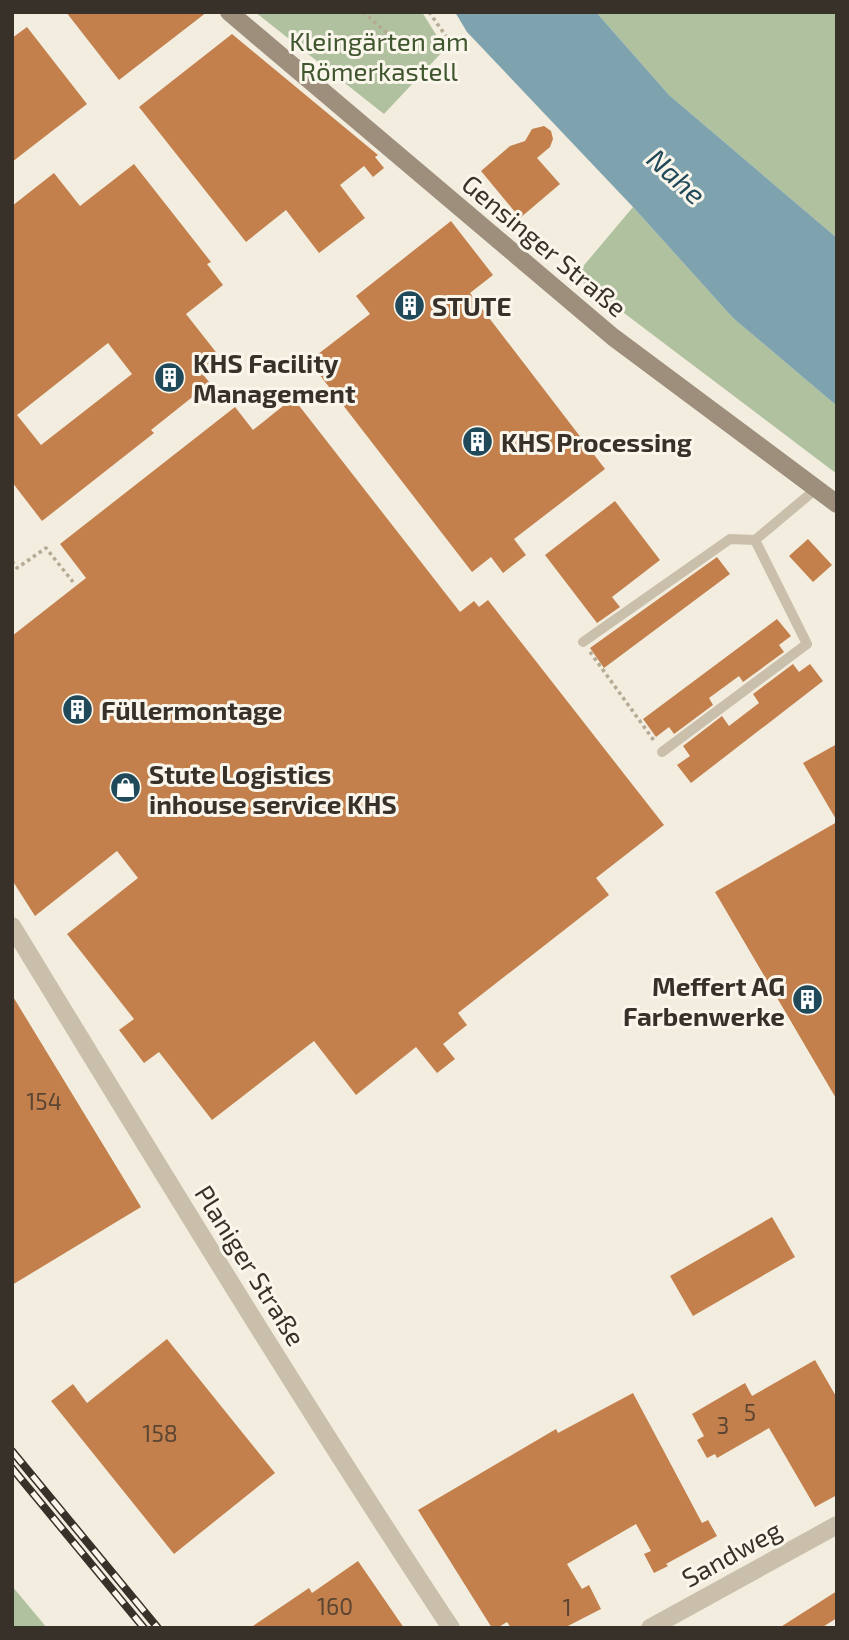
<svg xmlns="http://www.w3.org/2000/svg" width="849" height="1640" viewBox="0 0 849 1640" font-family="'Exo 2',sans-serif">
<rect width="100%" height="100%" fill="#f2edde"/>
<path fill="#afc19e" d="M 255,12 L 422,12 L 445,49 L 384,114 Z
M 596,12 L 837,12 L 837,238 L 669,95 Z
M 633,207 L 733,318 L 837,406 L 837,474 L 575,276 Z
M 12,1586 L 47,1628 L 12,1628 Z"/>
<path fill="#7ea3af" d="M 455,12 L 596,12 L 669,95 L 837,238 L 837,406 L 733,318 L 633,207 L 467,32 Z"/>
<path fill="#c3804c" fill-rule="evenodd" d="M 66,12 L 207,12 L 119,80 Z
M 27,27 L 87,104 L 12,162 L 12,38 Z
M 232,34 L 378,155 L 375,157 L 384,168 L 373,177 L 364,166 L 340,185 L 365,218 L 319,253 L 286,210 L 246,242 L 139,107 Z
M 544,126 L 551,131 L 553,139 L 550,147 L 537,158 L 560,184 L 520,218 L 481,171 L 510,146 L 525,141 L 532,129 Z
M 134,164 L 211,262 L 207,264 L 223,285 L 186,314 L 219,356 L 200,371 L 210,383 L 151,430 L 154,433 L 42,521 L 12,482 L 12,206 L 54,173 L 80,206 ZM 108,343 L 132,374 L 41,445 L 17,415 Z
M 451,221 L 493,275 L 470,293 L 605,469 L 514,539 L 526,555 L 503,573 L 491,557 L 472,572 L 309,361 L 370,314 L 356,296 Z
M 288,402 L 297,403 L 460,612 L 474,601 L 479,607 L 488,600 L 664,825 L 596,878 L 609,895 L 458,1013 L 467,1025 L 443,1044 L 455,1059 L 437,1073 L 416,1047 L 356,1095 L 314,1041 L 212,1120 L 159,1052 L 144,1063 L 119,1030 L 134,1019 L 67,934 L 138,878 L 117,851 L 35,916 L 12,880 L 12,636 L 86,578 L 60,544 L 235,407 L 253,430 Z
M 615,501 L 660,560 L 612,597 L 620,607 L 597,623 L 545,555 Z
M 808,539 L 832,565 L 813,582 L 789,556 Z
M 717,557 L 730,574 L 604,668 L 590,648 Z
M 777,619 L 791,636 L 779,645 L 784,652 L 743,682 L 739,676 L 709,698 L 713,705 L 674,734 L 669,727 L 656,737 L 643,719 Z
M 793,664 L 799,672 L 810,664 L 823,681 L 691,783 L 677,765 L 690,756 L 683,746 L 722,716 L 729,726 L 759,703 L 753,694 Z
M 837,744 L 837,821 L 803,763 Z
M 837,822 L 837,1100 L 715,892 Z
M 12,995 L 141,1207 L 12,1285 Z
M 772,1217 L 795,1257 L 693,1316 L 670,1276 Z
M 167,1339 L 275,1473 L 174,1554 L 51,1401 L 73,1384 L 87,1403 Z
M 815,1360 L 837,1398 L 837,1495 L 815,1507 L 769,1428 L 717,1458 L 715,1454 L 707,1458 L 697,1440 L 704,1436 L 692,1414 L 745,1383 L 752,1396 Z
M 633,1393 L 702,1523 L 708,1520 L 717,1536 L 666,1564 L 668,1566 L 654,1573 L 644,1554 L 651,1551 L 636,1524 L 567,1564 L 582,1589 L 589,1585 L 601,1609 L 564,1628 L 511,1628 L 507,1622 L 497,1628 L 492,1628 L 418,1510 L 556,1429 L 558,1433 Z
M 358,1561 L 404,1628 L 250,1628 L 309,1588 L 312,1593 Z
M 837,1591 L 837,1618 L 821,1628 L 779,1628 Z"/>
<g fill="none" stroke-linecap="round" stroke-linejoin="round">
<path stroke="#b6aa94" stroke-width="3.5" stroke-dasharray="3.5 3.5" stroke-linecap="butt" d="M 363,12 L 402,46
M 429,12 L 448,39
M 12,561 L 17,568 L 46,548 L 73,582
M 590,652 L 655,742"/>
<path stroke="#cabfaa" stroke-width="10" d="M 583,642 L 730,539 L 755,540 L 816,489
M 662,752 L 807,644 L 755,540"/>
<path stroke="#cabfaa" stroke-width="18" d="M 12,926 C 156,1162 299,1398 451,1628
M 650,1628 L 837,1525"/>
<path stroke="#9e8f7c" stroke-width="18" d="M 229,12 L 613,337 L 837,504"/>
<defs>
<path id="rail" d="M 12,1451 L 158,1628
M 12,1468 L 144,1628"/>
</defs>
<use href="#rail" stroke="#38312a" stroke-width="8"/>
<use href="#rail" stroke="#faf6eb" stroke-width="5" stroke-dasharray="16" stroke-linecap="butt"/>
</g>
<defs>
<symbol id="building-disc" viewBox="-11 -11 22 22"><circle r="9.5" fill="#204a59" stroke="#faf6eb"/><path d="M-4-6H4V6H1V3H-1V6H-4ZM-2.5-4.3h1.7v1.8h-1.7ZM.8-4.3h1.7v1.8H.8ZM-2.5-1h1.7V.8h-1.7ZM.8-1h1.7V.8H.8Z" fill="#fff"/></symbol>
<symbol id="shop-disc" viewBox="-11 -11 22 22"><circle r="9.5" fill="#204a59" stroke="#faf6eb"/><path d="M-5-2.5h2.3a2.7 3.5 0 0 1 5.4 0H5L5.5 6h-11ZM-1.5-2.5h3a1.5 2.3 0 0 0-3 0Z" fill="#fff"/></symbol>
</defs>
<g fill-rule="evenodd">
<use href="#building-disc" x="392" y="288" width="35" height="35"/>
<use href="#building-disc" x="152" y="360" width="35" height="35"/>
<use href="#building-disc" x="460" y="424" width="35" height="35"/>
<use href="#building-disc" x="60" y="692" width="35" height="35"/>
<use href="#shop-disc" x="108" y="770" width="35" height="35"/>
<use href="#building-disc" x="790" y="982" width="35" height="35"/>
</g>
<g text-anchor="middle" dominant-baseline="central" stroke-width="6" stroke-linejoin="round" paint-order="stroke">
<g font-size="23" fill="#5b4532">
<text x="44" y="1101">154</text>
<text x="750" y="1412">5</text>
<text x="723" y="1425">3</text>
<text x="160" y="1433">158</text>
<text x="335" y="1606">160</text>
<text x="567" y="1607">1</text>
</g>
<g font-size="26" fill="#3f562e" stroke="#faf6eb">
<text x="379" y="40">Kleingärten am<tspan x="379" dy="30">Römerkastell</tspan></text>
</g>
<g font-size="26" fill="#38312a" stroke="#faf6eb">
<text transform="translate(545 245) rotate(40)">Gensinger Straße</text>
<text transform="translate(251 1265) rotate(58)">Planiger Straße</text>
<text transform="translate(731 1553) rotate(-29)">Sandweg</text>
</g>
<g font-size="26" font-weight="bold" fill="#38312a" stroke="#faf6eb" text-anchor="start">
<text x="432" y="305">STUTE</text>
<text x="193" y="362">KHS Facility<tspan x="193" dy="30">Management</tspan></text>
<text x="501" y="441">KHS Processing</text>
<text x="101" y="709">Füllermontage</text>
<text x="149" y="773">Stute Logistics<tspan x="149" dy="30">inhouse service KHS</tspan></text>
<text x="785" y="985" text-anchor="end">Meffert AG<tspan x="785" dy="30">Farbenwerke</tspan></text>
</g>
<g font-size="28" font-style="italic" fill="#204a59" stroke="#faf6eb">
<text transform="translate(677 176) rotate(42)">Nahe</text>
</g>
</g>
<rect width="849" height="1640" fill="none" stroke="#38312a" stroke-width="28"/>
</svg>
